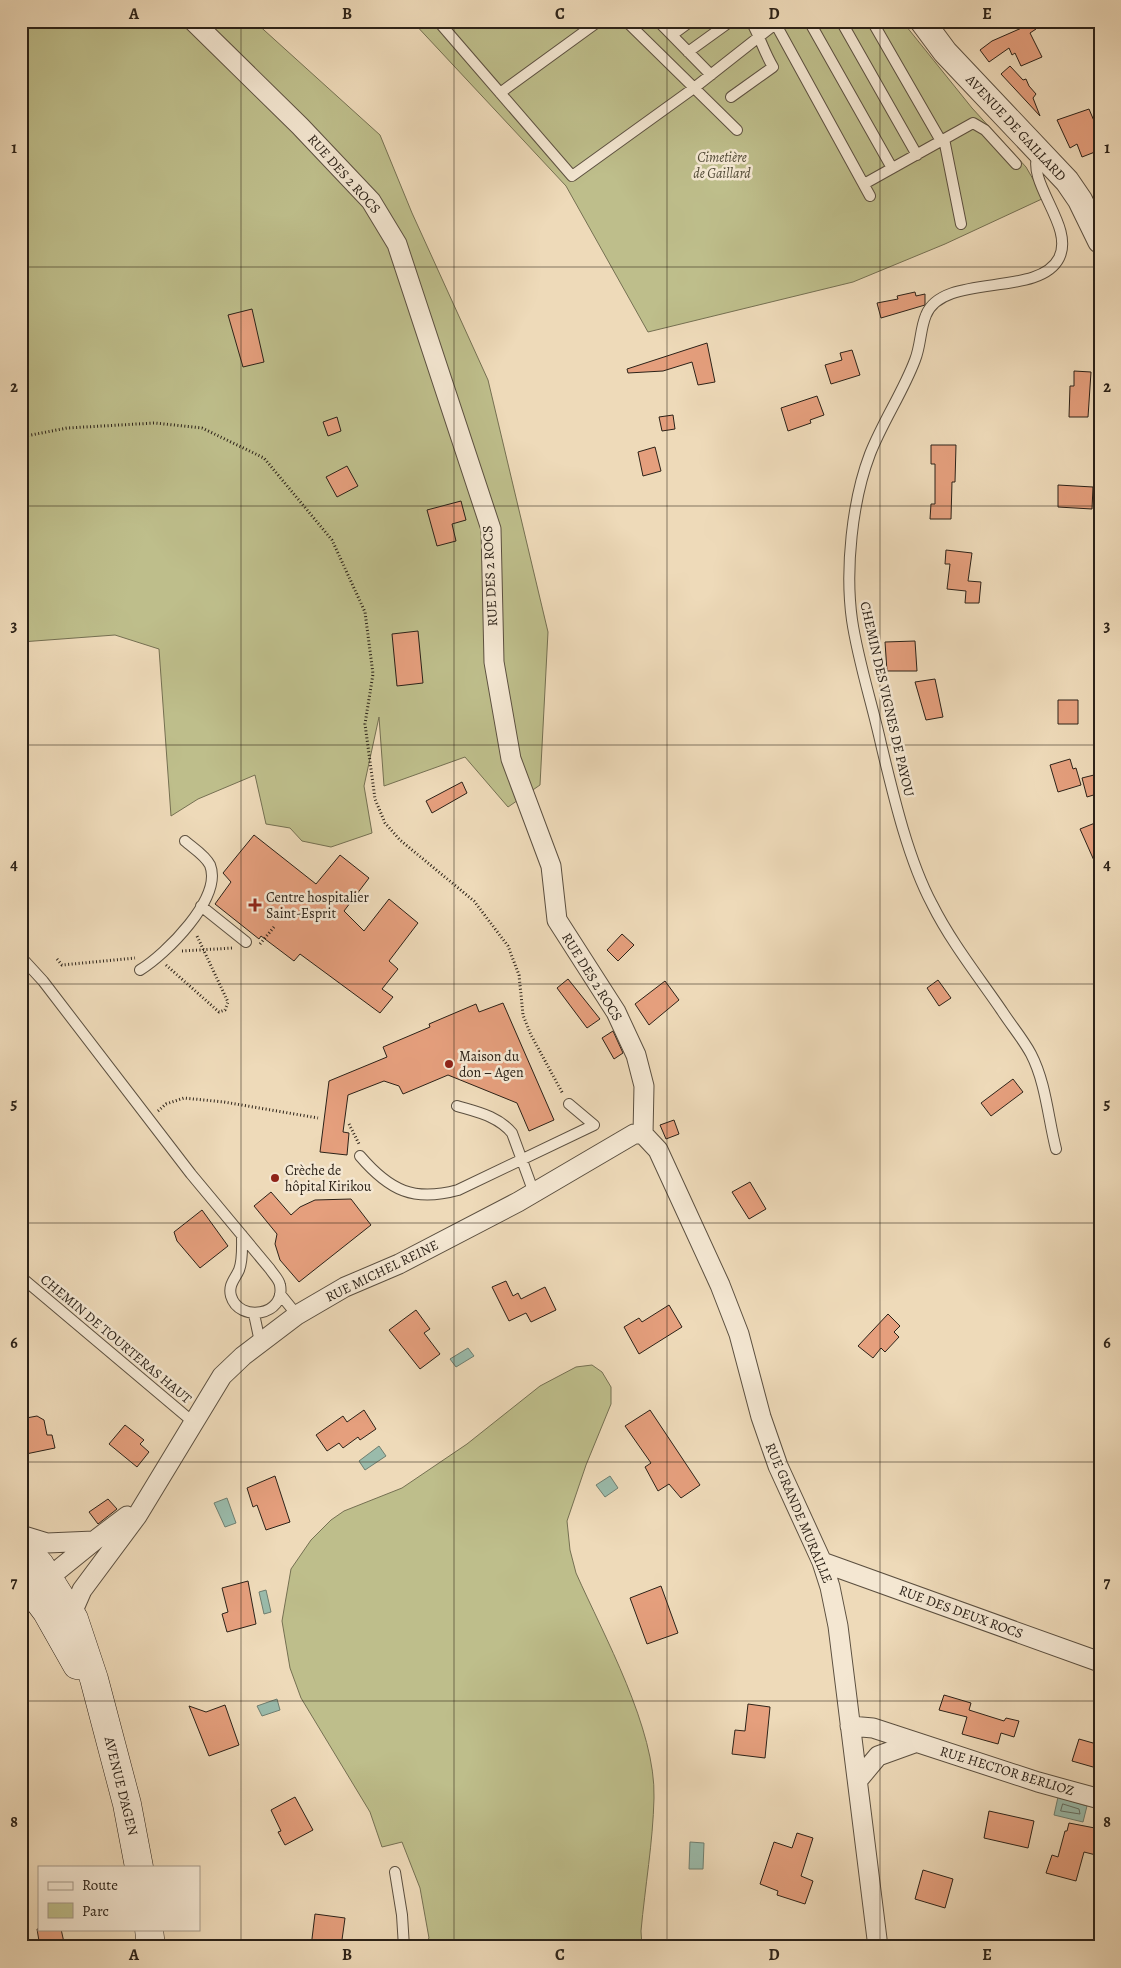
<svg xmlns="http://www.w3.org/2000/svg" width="1121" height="1968" viewBox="0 0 1121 1968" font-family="Alegreya,serif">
<rect width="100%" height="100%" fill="#eedab9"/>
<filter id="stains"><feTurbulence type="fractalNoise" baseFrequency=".004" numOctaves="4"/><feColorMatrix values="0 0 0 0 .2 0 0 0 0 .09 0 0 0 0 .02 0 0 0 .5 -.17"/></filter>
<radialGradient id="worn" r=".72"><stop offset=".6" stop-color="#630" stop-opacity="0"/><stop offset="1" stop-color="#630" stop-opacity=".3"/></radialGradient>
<path fill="#bebe8b" stroke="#757052" d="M 21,21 L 254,21 L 380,135 L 412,213 L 488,380 L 548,632 L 540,785 L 508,807 L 465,757 L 384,786 L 379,717 L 364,786 L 372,833 L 331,847 L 302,841 L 290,828 L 266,824 L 255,775 L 198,799 L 171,816 L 159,649 L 115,635 L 21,642 L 21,213 L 23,204 L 21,186 Z
M 412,21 L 902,21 L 972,108 L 1026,167 L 1044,198 L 945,244 L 853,282 L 648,332 L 566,186 Z
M 592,1365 L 602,1372 L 611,1387 L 611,1404 L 586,1465 L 567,1521 L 570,1550 L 576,1573 C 604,1636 656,1729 654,1798 C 653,1842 645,1887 641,1931 L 642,1947 L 423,1947 L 429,1938 L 420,1888 L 402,1842 L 382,1847 L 370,1812 L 301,1698 L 290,1668 L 282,1621 L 291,1569 L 311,1540 L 331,1520 L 344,1511 L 402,1488 L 467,1444 L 540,1386 L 576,1367 Z"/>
<path fill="#9abbab" stroke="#6e7e70" d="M 468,1348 L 474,1356 L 456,1367 L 450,1359 Z
M 379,1446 L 386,1456 L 365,1470 L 359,1461 Z
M 610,1476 L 618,1488 L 605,1497 L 596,1485 Z
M 227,1498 L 236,1523 L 225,1527 L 214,1503 Z
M 266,1590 L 271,1612 L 264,1614 L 259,1592 Z
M 277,1699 L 280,1710 L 262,1716 L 257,1706 Z
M 1058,1797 L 1087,1806 L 1083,1822 L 1054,1815 Z
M 690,1842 L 704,1843 L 703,1869 L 689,1869 Z"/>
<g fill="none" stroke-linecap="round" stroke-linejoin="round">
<path stroke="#636e62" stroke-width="1" d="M 1063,1804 L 1079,1809 L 1080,1814 L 1061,1811 Z"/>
</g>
<path fill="#e59f7d" stroke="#2c2218" d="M 1033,23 L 1036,29 L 1030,33 L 1042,57 L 1021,66 L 1015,53 L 1012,55 L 1009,48 L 989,62 L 980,50 L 992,41 Z
M 1010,66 L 1023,80 L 1026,79 L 1029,86 L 1036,94 L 1033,98 L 1040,116 L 1001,74 Z
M 1089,109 L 1100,135 L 1100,150 L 1082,157 L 1077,144 L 1070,148 L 1057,120 Z
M 915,292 L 916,296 L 925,294 L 925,305 L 881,318 L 877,303 L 898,299 L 897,296 Z
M 252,309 L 264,362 L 243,367 L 228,315 Z
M 707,343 L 715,382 L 698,385 L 692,362 L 663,371 L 628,373 L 627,369 Z
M 852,350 L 860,375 L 831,384 L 825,365 L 842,360 L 840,353 Z
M 1074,371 L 1091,372 L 1088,417 L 1069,417 L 1070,386 L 1074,386 Z
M 817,396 L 824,415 L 810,420 L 811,423 L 788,431 L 781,408 Z
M 673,415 L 675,429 L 662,431 L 659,417 Z
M 337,417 L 341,431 L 328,436 L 323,422 Z
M 931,445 L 956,445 L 955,482 L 952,482 L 951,519 L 930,519 L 931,504 L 935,504 L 935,464 L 931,464 Z
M 655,447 L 661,471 L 643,476 L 638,452 Z
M 347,466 L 358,486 L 337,497 L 326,477 Z
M 1058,485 L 1093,487 L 1092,509 L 1058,507 Z
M 461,501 L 466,520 L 452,524 L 456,541 L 437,546 L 427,510 Z
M 946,550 L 972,553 L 968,581 L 981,582 L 979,603 L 965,603 L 966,591 L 947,589 L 950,564 L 945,564 Z
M 418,631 L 423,683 L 397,686 L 392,634 Z
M 915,641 L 917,671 L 887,671 L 885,642 Z
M 935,679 L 943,717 L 926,720 L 915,682 Z
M 1058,700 L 1078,700 L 1078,724 L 1058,724 Z
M 1070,759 L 1073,769 L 1076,768 L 1081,785 L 1058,792 L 1050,765 Z
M 1094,775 L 1100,793 L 1087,797 L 1082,778 Z
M 462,782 L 467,793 L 432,813 L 426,801 Z
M 1100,821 L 1100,874 L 1080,829 Z
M 254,835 L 316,884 L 340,855 L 369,878 L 344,911 L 364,931 L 389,899 L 418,923 L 389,961 L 398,969 L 382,989 L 393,997 L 380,1013 L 300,954 L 294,961 L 261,936 L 259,939 L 215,904 L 231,882 L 223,873 Z
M 622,934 L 634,945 L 618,961 L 607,950 Z
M 568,979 L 600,1019 L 587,1028 L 557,988 Z
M 938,980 L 951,998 L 939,1006 L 927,988 Z
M 665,981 L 679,1000 L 649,1025 L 635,1004 Z
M 503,1003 L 554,1120 L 529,1131 L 517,1103 L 448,1075 L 403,1094 L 399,1086 L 384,1081 L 348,1095 L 343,1132 L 349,1133 L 347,1155 L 320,1152 L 329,1081 L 387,1057 L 383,1047 L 430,1027 L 429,1024 L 476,1004 L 479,1012 Z
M 613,1031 L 623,1053 L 614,1059 L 602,1038 Z
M 1013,1079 L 1023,1092 L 991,1116 L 981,1103 Z
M 674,1120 L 679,1134 L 666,1139 L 660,1125 Z
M 750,1182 L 766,1209 L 749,1219 L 732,1192 Z
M 271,1192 L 291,1215 L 300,1207 L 315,1200 L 351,1199 L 371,1225 L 299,1282 L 280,1260 L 275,1244 L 277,1234 L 254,1206 Z
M 202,1210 L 228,1246 L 200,1268 L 177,1241 L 174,1232 Z
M 506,1281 L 513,1296 L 518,1293 L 521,1299 L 545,1287 L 556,1310 L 531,1322 L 526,1313 L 509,1321 L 492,1287 Z
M 669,1305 L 682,1327 L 639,1354 L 624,1327 L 639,1318 L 642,1322 Z
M 416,1310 L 430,1329 L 424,1333 L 440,1354 L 420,1369 L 389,1330 Z
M 888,1314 L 900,1326 L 894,1332 L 899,1337 L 885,1352 L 881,1348 L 873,1358 L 858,1346 Z
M 364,1410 L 376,1429 L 360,1440 L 358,1437 L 343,1448 L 339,1443 L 327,1451 L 316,1435 L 343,1416 L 347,1422 Z
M 650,1410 L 700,1485 L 681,1498 L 669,1484 L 658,1491 L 645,1467 L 651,1463 L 625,1426 Z
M 37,1416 L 44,1420 L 47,1435 L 52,1435 L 55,1448 L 21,1455 L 21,1419 Z
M 125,1425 L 144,1440 L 140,1444 L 149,1452 L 137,1467 L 109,1444 Z
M 275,1476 L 290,1522 L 266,1530 L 257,1505 L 253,1507 L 247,1488 Z
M 108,1499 L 117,1509 L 98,1524 L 89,1512 Z
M 248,1581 L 256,1624 L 227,1632 L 222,1614 L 228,1612 L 222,1588 Z
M 661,1586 L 678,1633 L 647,1644 L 630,1598 Z
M 944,1695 L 971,1703 L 969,1710 L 1004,1721 L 1006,1718 L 1019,1721 L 1014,1737 L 1001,1733 L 998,1744 L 962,1734 L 967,1717 L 939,1710 Z
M 748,1704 L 770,1707 L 765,1758 L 732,1754 L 735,1730 L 745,1731 Z
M 225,1705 L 239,1745 L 209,1756 L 189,1706 L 206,1712 Z
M 1079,1739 L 1100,1745 L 1100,1769 L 1072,1761 Z
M 295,1797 L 313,1830 L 285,1845 L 278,1832 L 281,1831 L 271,1810 Z
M 989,1811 L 1034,1821 L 1028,1848 L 984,1838 Z
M 1069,1823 L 1100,1829 L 1100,1856 L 1084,1852 L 1076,1881 L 1046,1873 L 1052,1855 L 1058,1857 L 1065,1831 L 1067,1831 Z
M 797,1833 L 813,1838 L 801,1876 L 813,1881 L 805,1904 L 777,1895 L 778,1891 L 760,1884 L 774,1842 L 792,1848 Z
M 923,1870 L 953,1879 L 945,1908 L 915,1899 Z
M 315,1914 L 345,1918 L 341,1947 L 311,1947 Z
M 37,1929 L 61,1929 L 65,1947 L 40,1947 Z"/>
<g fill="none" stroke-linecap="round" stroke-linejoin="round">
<defs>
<path id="service" d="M 438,21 L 572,176 L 694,88 L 779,21
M 626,21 L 737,130
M 658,21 L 711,75
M 774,21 L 870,196
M 809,21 L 892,168
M 841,21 L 917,155
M 872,21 L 941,141
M 672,35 L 691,21
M 688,52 L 731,21
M 500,93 L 599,21
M 731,97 L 773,67 C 764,52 760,37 751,21
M 944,139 L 961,224
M 1038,153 C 1026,184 1075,226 1059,258 C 1039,298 943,272 926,315 C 920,329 921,345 915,360 C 903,392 883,421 870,454 C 852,501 845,570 852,620 C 858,661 872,703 881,744 C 893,794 908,859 932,904 C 951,942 978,976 1002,1011 C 1011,1025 1023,1039 1031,1054 C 1046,1083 1048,1118 1056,1149
M 864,184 L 973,123 L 985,130 L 1016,164
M 201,906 L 246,942
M 21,957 L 43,981 L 191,1174 L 270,1269 C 273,1274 279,1279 280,1285 C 286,1316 239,1323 231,1296 C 228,1285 235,1279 239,1270 C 243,1260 242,1247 242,1235
M 140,970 C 165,955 223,898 210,865 C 205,855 193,848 185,841
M 457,1106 C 477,1112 498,1116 512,1133 L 534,1193
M 360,1156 C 390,1191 414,1202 458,1190 L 594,1125 L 569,1104
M 21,1277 L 193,1422
M 280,1294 L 297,1315
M 254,1314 L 260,1342
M 395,1872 L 402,1915 L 404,1947"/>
<path id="minor" d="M 193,21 L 300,126 L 371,201 L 397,244 L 491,529 L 494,662 L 511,759 L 551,866 L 557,920 L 616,1012 L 636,1055 L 644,1086 L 643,1134
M 643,1134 L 658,1150 L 720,1285 L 739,1334 L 761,1417 L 778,1466 L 822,1562 L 830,1587 L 838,1626 L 878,1947
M 21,1535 L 47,1543 L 94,1541 L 127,1516
M 822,1562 L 1100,1662
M 44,1590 L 52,1575 L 94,1541
M 74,1619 L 75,1606 L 82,1590 L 137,1516 L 222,1376 L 243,1356 L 297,1315 L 345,1287 L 399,1264 L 518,1202 L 634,1134 L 643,1134
M 850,1726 L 873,1728 L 1038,1782 L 1100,1799
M 858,1780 L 878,1756 L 914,1743"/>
<path id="tertiary" d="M 922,21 L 945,52 L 1067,181 L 1080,200 L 1100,241"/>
<path id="secondary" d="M 21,1544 L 40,1565 L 74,1619 L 94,1679 L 127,1804 L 139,1867
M 21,1577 L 47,1612 L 77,1665
M 149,1929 L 151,1947"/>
</defs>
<use href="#service" stroke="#5c5040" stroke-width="12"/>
<use href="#minor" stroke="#5c5040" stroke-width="21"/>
<use href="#tertiary" stroke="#5c5040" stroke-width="26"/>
<use href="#secondary" stroke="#2c2218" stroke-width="29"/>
<path stroke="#2c2218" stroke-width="3" stroke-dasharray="1 2.5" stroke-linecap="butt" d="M 21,437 L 67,428 L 155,423 L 202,428 L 264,458 L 332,540 L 365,612 L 373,674 L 365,724 L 375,799 L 385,823 L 400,840 L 474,901 L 508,946 L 519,975 L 523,1015 L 531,1035 L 563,1094
M 260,944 L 274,927
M 182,951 L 233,948
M 57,959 L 62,965 L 135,958
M 166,965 L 219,1012 L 225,1010 L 228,1002 L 197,936
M 158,1111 L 166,1104 L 184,1098 L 224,1102 L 318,1118
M 349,1124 L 359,1144"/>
<use href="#service" stroke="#f4e7d2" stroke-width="10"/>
<use href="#minor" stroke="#f4e7d2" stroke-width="19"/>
<use href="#tertiary" stroke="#f4e7d2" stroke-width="24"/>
<use href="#secondary" stroke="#f4e7d2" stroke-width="28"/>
</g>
<path fill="none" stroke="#2c2218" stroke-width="1" stroke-opacity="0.55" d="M 241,21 L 241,1947M 454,21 L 454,1947M 667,21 L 667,1947M 880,21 L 880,1947M 21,267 L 1100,267M 21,506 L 1100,506M 21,745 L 1100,745M 21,984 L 1100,984M 21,1223 L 1100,1223M 21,1462 L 1100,1462M 21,1701 L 1100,1701"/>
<g fill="#8f2418" stroke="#f4e7d2" stroke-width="2">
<path d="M252.5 897.5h5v5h5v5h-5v5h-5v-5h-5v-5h5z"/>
<circle cx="449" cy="1064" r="5"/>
<circle cx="275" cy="1178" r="5"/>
</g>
<g text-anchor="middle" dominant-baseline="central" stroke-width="5" stroke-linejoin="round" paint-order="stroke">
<g font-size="14" fill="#2c2218" stroke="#f4e7d2">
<text transform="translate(1016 128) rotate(47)">AVENUE DE GAILLARD</text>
<text transform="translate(344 174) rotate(48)">RUE DES 2 ROCS</text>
<text transform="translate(490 576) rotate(-93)">RUE DES 2 ROCS</text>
<text transform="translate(887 699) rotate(77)">CHEMIN DES VIGNES DE PAYOU</text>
<text transform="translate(592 977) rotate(58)">RUE DES 2 ROCS</text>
<text transform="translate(382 1271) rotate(-26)">RUE MICHEL REINE</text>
<text transform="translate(116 1339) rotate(40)">CHEMIN DE TOURTERAS HAUT</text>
<text transform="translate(799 1513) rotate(67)">RUE GRANDE MURAILLE</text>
<text transform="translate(961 1612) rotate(20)">RUE DES DEUX ROCS</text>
<text transform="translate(1007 1771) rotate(17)">RUE HECTOR BERLIOZ</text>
<text transform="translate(121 1786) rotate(76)">AVENUE D'AGEN</text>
</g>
<g font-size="14" font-style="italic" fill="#504935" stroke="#f4e7d2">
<text x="722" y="157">Cimetière<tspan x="722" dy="16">de Gaillard</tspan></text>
</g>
<g font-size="14" fill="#2c2218" stroke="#f4e7d2" text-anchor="start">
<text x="266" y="897">Centre hospitalier<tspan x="266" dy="16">Saint-Esprit</tspan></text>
<text x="459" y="1056">Maison du<tspan x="459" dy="16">don – Agen</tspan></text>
<text x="285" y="1170">Crèche de<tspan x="285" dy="16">hôpital Kirikou</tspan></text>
</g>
</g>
<rect width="1121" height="1968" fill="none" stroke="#eedab9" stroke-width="55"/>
<rect x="38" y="1866" width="162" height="65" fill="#f4e7d2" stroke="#a49888"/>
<rect x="48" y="1882" width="25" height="8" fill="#f4e7d2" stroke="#a49888"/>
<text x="82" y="1890" font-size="15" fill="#2c2218">Route</text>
<rect x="48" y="1903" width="25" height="15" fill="#bebe8b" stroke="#a49888"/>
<text x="82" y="1916" font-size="15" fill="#2c2218">Parc</text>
<rect x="28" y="28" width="1066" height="1912" fill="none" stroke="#2c2218" stroke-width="2"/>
<g font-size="16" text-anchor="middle" font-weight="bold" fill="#2c2218">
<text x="134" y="19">A</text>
<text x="347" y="19">B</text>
<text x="560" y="19">C</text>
<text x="774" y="19">D</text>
<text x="987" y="19">E</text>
<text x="14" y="153">1</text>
<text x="1107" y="153">1</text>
<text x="14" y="392">2</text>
<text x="1107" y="392">2</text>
<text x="14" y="631">3</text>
<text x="1107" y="631">3</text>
<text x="14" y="870">4</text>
<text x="1107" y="870">4</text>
<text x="14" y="1109">5</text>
<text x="1107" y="1109">5</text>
<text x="14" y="1348">6</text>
<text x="1107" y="1348">6</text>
<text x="14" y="1588">7</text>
<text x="1107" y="1588">7</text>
<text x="14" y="1827">8</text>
<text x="1107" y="1827">8</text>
<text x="134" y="1960">A</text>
<text x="347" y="1960">B</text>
<text x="560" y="1960">C</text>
<text x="774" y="1960">D</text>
<text x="987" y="1960">E</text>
</g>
<rect width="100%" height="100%" filter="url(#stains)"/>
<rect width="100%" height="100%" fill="url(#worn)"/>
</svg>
